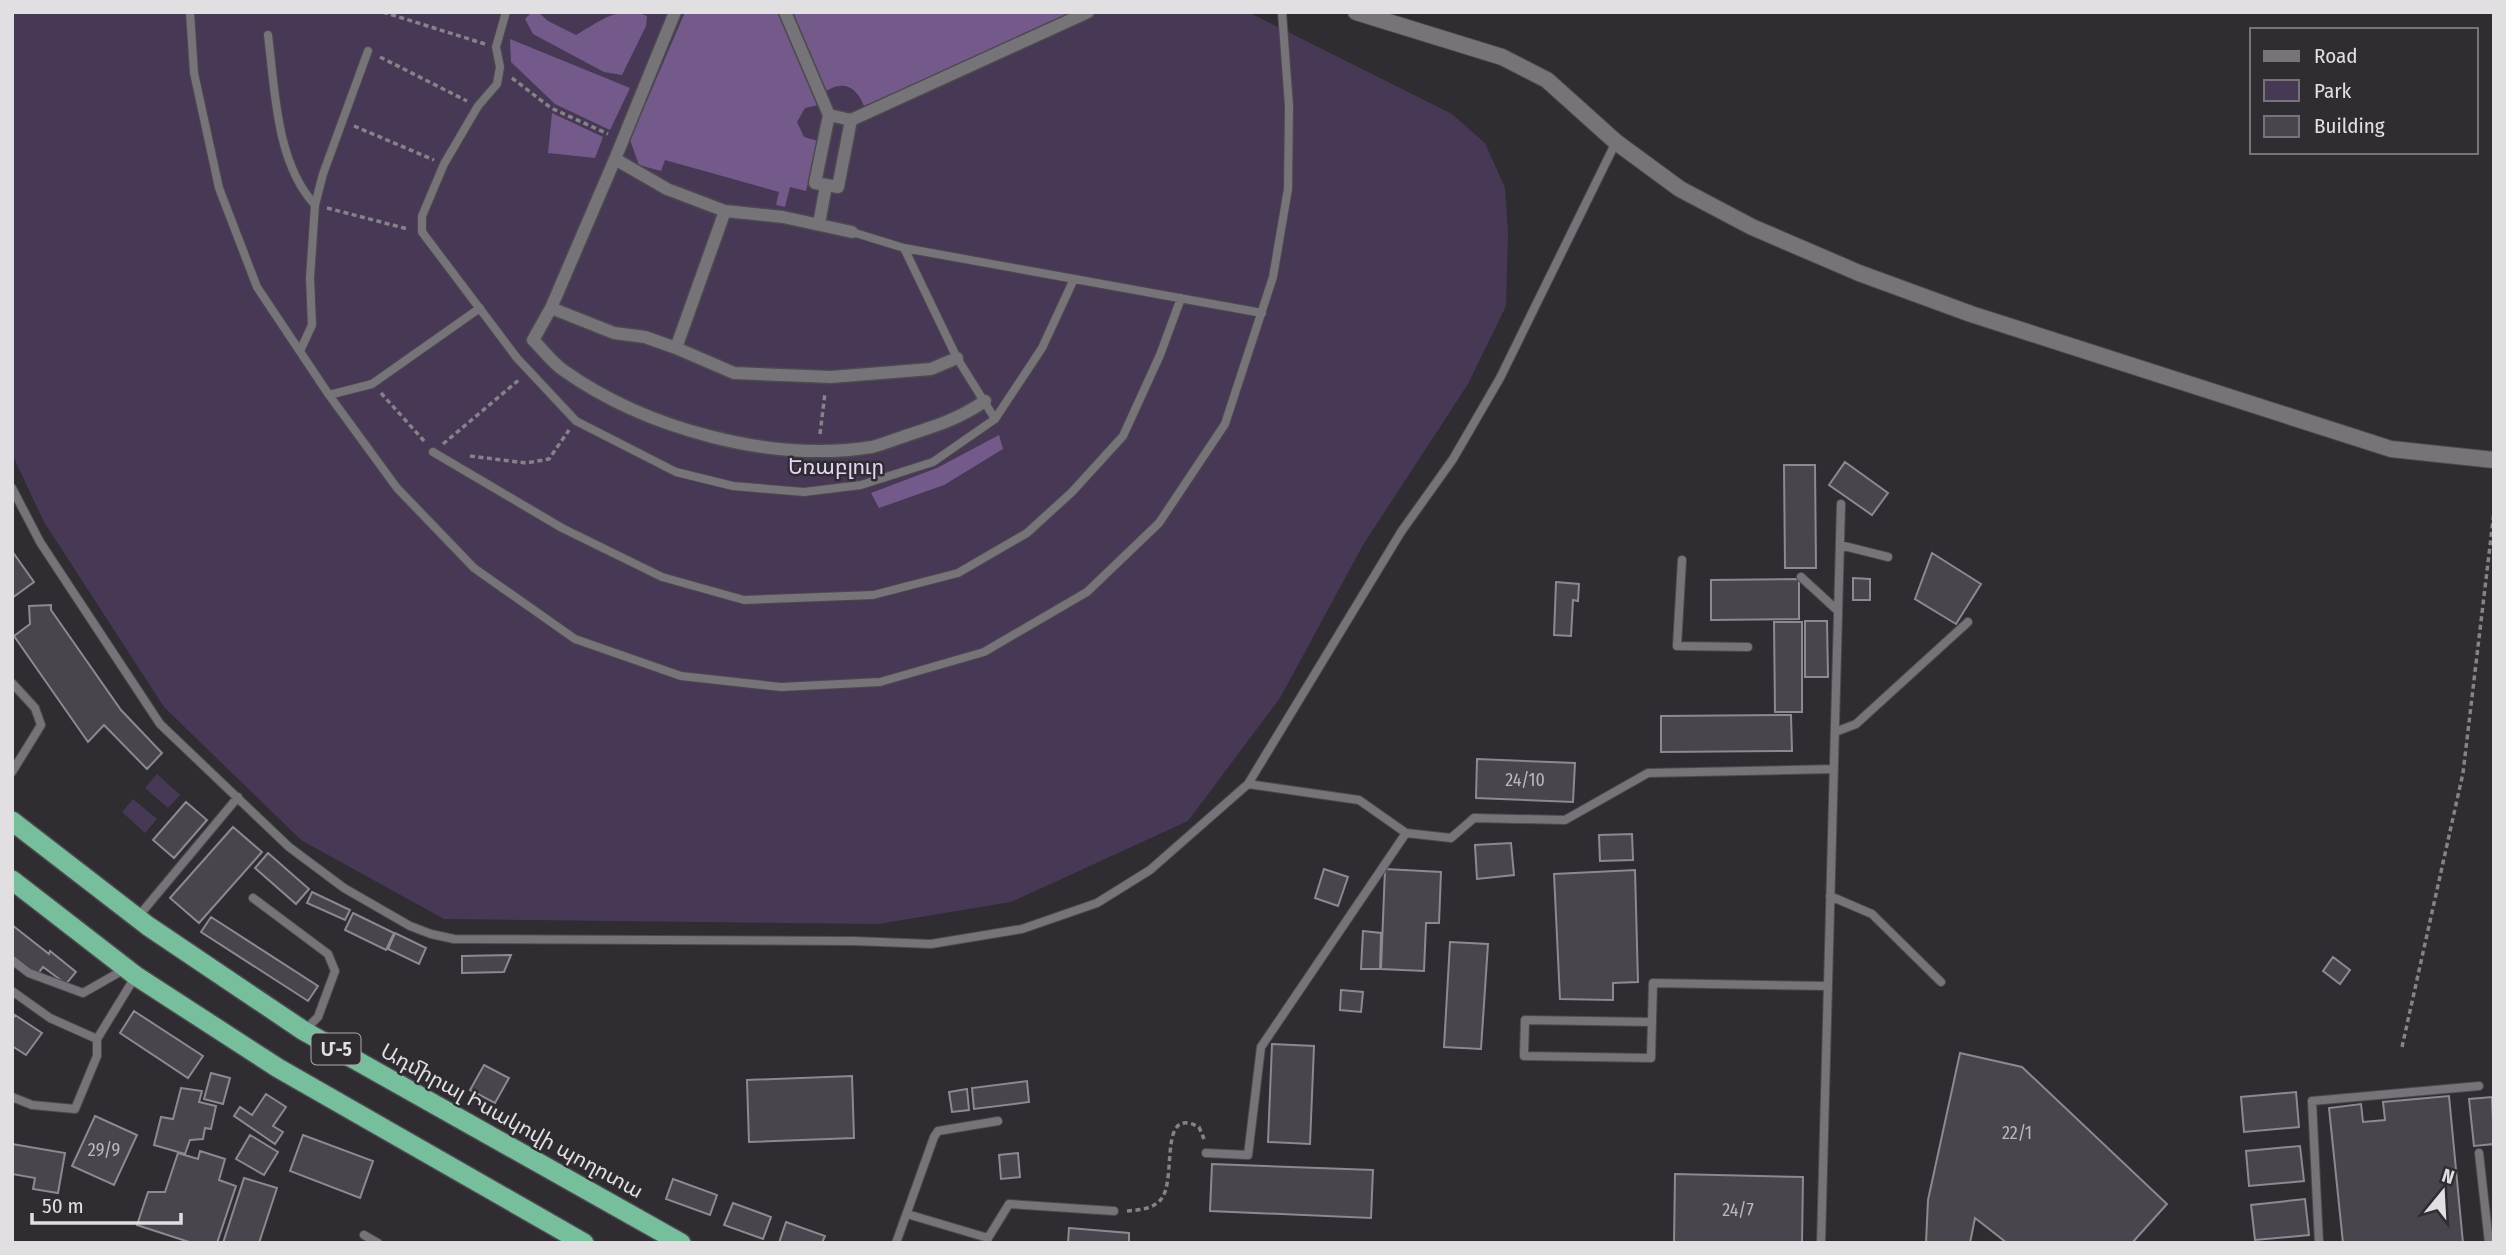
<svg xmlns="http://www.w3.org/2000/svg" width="2506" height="1255" viewBox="0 0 2506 1255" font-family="'Fira Sans Condensed','Noto Sans Armenian',sans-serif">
<rect width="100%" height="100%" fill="#2f2c32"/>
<path fill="#473955" d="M 12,12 L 1248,12 L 1452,114 L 1485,143 L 1505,188 L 1508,233 L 1506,306 L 1468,384 L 1363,545 L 1280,698 L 1188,821 L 1011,902 L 878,924 L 444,919 L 301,840 L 164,707 L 44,522 L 12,454 Z
M 157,774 L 180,795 L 168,808 L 145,788 Z
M 133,799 L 157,819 L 145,833 L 122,812 Z"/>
<path fill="#745a8b" d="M 532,12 L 538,12 L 548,21 L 576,35 C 599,22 620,4 647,16 L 646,26 L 622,75 L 604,72 L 533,34 L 525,19 Z
M 685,12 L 779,12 L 818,105 L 805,108 L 797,122 L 804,137 L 818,141 L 806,191 L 790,187 L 785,207 L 776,205 L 779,192 L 665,160 L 661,171 L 639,165 L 630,140 Z
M 793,12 L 1084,12 L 864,106 C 857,87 843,79 825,92 Z
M 510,39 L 630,88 L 610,130 L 555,104 L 511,62 Z
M 552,113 L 603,137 L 595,158 L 548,153 Z
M 999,435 L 1003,449 L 944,485 L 879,508 L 871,493 L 937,468 Z"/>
<path fill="#48454c" stroke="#8c8990" stroke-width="2" d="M 1845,462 L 1888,493 L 1872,515 L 1829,485 Z
M 1784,465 L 1815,465 L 1816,568 L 1785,568 Z
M 12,551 L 34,582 L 12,598 Z
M 1932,553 L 1981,584 L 1956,624 L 1915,599 Z
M 1853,578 L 1870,579 L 1870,600 L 1853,600 Z
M 1799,579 L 1799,619 L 1711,620 L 1711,580 Z
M 1556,582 L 1579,584 L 1578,601 L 1573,600 L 1571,636 L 1554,635 Z
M 51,605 L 51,610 L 121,710 L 162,753 L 147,769 L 104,725 L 88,742 L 14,636 L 30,624 L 29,606 Z
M 1805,621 L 1827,621 L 1828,677 L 1805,677 Z
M 1774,622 L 1802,622 L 1802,712 L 1775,712 Z
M 1791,715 L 1792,751 L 1661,752 L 1661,716 Z
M 1477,759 L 1575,763 L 1573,802 L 1476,798 Z
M 186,802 L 207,820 L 174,858 L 153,840 Z
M 233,827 L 262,852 L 199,923 L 170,898 Z
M 1632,834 L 1633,860 L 1600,861 L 1599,835 Z
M 1511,843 L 1514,875 L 1477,879 L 1475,845 Z
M 268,853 L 309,889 L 296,904 L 255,868 Z
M 1324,869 L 1348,877 L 1338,906 L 1315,898 Z
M 1385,869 L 1441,872 L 1439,923 L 1426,923 L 1424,971 L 1381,969 Z
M 1635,870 L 1638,982 L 1613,983 L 1613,1000 L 1560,999 L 1554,874 Z
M 312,892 L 350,910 L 345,920 L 307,903 Z
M 353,913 L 394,933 L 386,950 L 345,930 Z
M 211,917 L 318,986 L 308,1001 L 201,932 Z
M 12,925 L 49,954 L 50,951 L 76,972 L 66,984 L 43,967 L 34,979 L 12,962 Z
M 1363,931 L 1381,933 L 1380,969 L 1361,969 Z
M 395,933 L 426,948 L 419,964 L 388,949 Z
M 1450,942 L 1488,944 L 1481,1049 L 1444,1047 Z
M 511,955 L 504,972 L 462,973 L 462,956 Z
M 2333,957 L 2350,970 L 2340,984 L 2323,971 Z
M 1341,990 L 1363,992 L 1361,1012 L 1340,1010 Z
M 134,1011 L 203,1056 L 188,1078 L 120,1033 Z
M 15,1015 L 42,1033 L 26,1055 L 12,1046 L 12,1020 Z
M 1272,1044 L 1314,1046 L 1310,1144 L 1268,1142 Z
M 1960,1053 L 2022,1067 L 2167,1204 L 2132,1243 L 2007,1243 L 1975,1218 L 1970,1243 L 1926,1243 L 1928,1200 Z
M 484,1065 L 509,1078 L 495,1103 L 470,1090 Z
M 211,1073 L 230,1078 L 223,1104 L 204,1099 Z
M 852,1076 L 854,1138 L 749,1142 L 747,1080 Z
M 1027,1081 L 1029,1102 L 974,1109 L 972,1088 Z
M 181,1088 L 202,1091 L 199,1102 L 216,1106 L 211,1129 L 205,1128 L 203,1139 L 190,1140 L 185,1154 L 154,1145 L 161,1117 L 173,1119 Z
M 967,1089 L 969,1110 L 952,1112 L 949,1092 Z
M 2296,1092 L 2299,1127 L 2244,1132 L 2241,1097 Z
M 266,1094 L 286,1107 L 273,1126 L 283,1132 L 275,1144 L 234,1116 L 240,1107 L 252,1115 Z
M 2449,1096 L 2463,1243 L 2343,1243 L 2329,1108 L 2361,1104 L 2363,1122 L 2385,1120 L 2383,1102 Z
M 2492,1097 L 2494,1144 L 2474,1146 L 2469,1099 Z
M 95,1116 L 137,1135 L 114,1185 L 72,1166 Z
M 250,1135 L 278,1152 L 264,1175 L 236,1159 Z
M 303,1135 L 373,1161 L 360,1198 L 290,1171 Z
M 12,1144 L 65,1153 L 58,1193 L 33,1189 L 35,1178 L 12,1174 Z
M 2300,1146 L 2304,1181 L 2249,1186 L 2246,1151 Z
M 200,1151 L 225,1159 L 219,1180 L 236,1186 L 217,1243 L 192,1243 L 137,1225 L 148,1192 L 165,1192 L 178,1153 L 198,1159 Z
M 1018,1153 L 1020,1177 L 1001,1179 L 999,1155 Z
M 1212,1164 L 1373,1170 L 1371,1218 L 1210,1211 Z
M 1675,1174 L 1803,1177 L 1802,1243 L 1674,1243 Z
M 244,1178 L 277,1188 L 259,1243 L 223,1243 Z
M 673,1179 L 717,1195 L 710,1215 L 666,1199 Z
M 2305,1199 L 2309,1235 L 2255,1240 L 2251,1205 Z
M 733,1203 L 771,1217 L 763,1239 L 724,1225 Z
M 786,1222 L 825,1236 L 822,1243 L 779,1243 Z
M 1069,1228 L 1129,1233 L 1129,1243 L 1068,1243 Z"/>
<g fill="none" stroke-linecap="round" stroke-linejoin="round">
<defs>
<path id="service" d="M 190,12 L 194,73 L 219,188 L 257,287 L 329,395 L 397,488 L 474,568 L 575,639 L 681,676 L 781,687 L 880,682 L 984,652 L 1087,592 L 1159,523 L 1225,424 L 1273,277 L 1288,189 L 1289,106 L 1282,12
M 506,12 L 496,47 L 500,67 L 497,84 L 478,106 L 444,164 L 422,216 L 422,232 L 517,358 L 576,421 L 676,472 L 733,486 L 804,492 L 861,485 L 933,462 L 995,419 L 1042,348 L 1074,279
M 268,35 C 275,90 276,163 315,205
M 852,232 L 904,248 L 957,358 L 995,419
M 904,248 L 1262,313
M 300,351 L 312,325 L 310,278 L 315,205 L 323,174 L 368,51
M 329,395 L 372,384 L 480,308
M 433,452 L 562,528 L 662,577 L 744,600 L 873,595 L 958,573 L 1027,533 L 1072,492 L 1123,436 L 1160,355 L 1181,298
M 12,488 L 40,542 L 160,724 L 289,847 L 344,888 L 410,926 L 431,934 L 454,939 L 854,941 L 931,944 L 1022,929 L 1097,903 L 1150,870 L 1248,784 L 1401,532 L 1453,459 L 1500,378 L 1616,142
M 1840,545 L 1888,557
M 1682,560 L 1677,646 L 1748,647
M 1801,577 L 1838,611
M 12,683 L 35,708 L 41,725 L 12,772
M 1835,732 L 1856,724 L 1968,622
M 1248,784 L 1359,800 L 1406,833 L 1451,838 L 1474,818 L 1565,820 L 1648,773 L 1834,769
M 1830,896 L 1872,914 L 1941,982
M 253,898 L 328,954 L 335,971 L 318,1017 L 304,1031
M 137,918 L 238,797
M 12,960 L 29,973 L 83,993 L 125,969
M 12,991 L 50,1018 L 97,1039
M 1652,1022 L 1525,1020 L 1524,1056 L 1651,1058 L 1653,983 L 1827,986
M 12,1097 L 32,1105 L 75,1109 L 97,1056 L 97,1039 L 135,977
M 1206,1153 L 1248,1155 L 1261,1047 L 1406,833
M 2479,1153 L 2489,1243
M 907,1214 L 988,1238
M 364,1235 L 378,1243
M 896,1243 L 934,1137 L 938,1131 L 998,1121
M 987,1243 L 988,1238 L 1009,1204 L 1114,1211
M 1821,1243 L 1841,504
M 2319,1243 L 2312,1101 L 2479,1086"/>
<path id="pedestrian" d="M 675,12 L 615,159 L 551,308 L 533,340 C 543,350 552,362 563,370 C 646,429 772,463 872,447 C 884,444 896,439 908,435 C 939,425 958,419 985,401
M 785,12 L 829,115 L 851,120 L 1088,12
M 829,115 L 815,183 L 838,187 L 851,120
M 615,159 L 667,189 L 725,211 L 783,217 L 852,232
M 819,224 L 826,185
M 551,308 L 614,333 L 645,337 L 676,348 L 734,373 L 831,377 L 931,369 L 957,358
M 676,348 L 725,211"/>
<path id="minor" d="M 1356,12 L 1502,57 L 1547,80 L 1616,142 L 1680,189 L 1752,227 L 1859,273 L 1971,314 L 2391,449 L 2494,460"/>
<path id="trunk" d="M 12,821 L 148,926 L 304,1031 L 681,1243
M 12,880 L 136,976 L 278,1068 L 584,1243"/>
</defs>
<use href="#service" stroke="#4c4a4e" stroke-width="10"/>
<use href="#pedestrian" stroke="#4c4a4e" stroke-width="15"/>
<use href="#minor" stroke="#4c4a4e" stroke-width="18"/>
<use href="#trunk" stroke="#4c4a4e" stroke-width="22"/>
<path stroke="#858387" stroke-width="3.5" stroke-dasharray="5 3.5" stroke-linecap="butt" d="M 383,12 L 485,44
M 380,57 L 467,101
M 512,78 L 551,108 L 608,134
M 354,126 L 434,160
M 327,208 L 408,229
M 381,393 L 425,442
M 820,434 L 825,393
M 443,444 L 520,379
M 470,456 L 526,463 L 549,459 L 569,430
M 2402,1047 L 2463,773 L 2494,512
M 1127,1211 C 1140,1210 1154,1209 1162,1198 C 1177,1176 1158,1105 1199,1127 L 1204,1139"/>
<use href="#service" stroke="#767379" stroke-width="8"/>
<use href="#pedestrian" stroke="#767379" stroke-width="12"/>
<use href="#minor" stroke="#767379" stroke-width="16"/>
<use href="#trunk" stroke="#77be9d" stroke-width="19"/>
</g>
<g text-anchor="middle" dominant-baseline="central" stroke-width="5" stroke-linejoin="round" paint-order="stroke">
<g font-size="18" fill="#bbb8bc">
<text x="1525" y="780">24/10</text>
<text x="2017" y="1133">22/1</text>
<text x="104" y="1150">29/9</text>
<text x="1738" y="1210">24/7</text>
</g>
<rect fill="#2f2c32" stroke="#aca9ad" stroke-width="2" x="311.5" y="1033.5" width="49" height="31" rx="5"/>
<g font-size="19" font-weight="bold" fill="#e1dfe2">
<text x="336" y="1049">Մ-5</text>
</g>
<g font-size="21" fill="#e6d7f6" stroke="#2f2c32">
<text x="836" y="467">Եռաբլուր</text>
</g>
<g font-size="21" fill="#e1dfe2" stroke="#2f2c32">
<text transform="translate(512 1121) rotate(29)">Ադմիրալ Իսակովի պողոտա</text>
</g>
</g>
<rect width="2506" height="1255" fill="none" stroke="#e1dfe2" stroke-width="28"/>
<rect x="2250" y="28" width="228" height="126" fill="#2f2c32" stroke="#767478" stroke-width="2"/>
<rect x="2264" y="51" width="35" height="10" fill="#767379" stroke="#767478" stroke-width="2"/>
<text x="2314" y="63" font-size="21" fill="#e1dfe2">Road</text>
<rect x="2264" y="80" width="35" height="21" fill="#473955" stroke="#767478" stroke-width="2"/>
<text x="2314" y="98" font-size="21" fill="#e1dfe2">Park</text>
<rect x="2264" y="116" width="35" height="21" fill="#48454c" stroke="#767478" stroke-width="2"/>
<text x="2314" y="133" font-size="21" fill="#e1dfe2">Building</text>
<g transform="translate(2443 1192) rotate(18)" stroke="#2f2c32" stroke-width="5" paint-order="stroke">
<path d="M0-5L12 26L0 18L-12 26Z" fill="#e1dfe2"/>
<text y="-10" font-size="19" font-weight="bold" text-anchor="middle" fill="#e1dfe2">N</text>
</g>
<path d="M32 1213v10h149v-10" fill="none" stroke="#e1dfe2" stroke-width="3.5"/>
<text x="42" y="1213" font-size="21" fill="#e1dfe2" stroke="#2f2c32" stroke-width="5" paint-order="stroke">50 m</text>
</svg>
